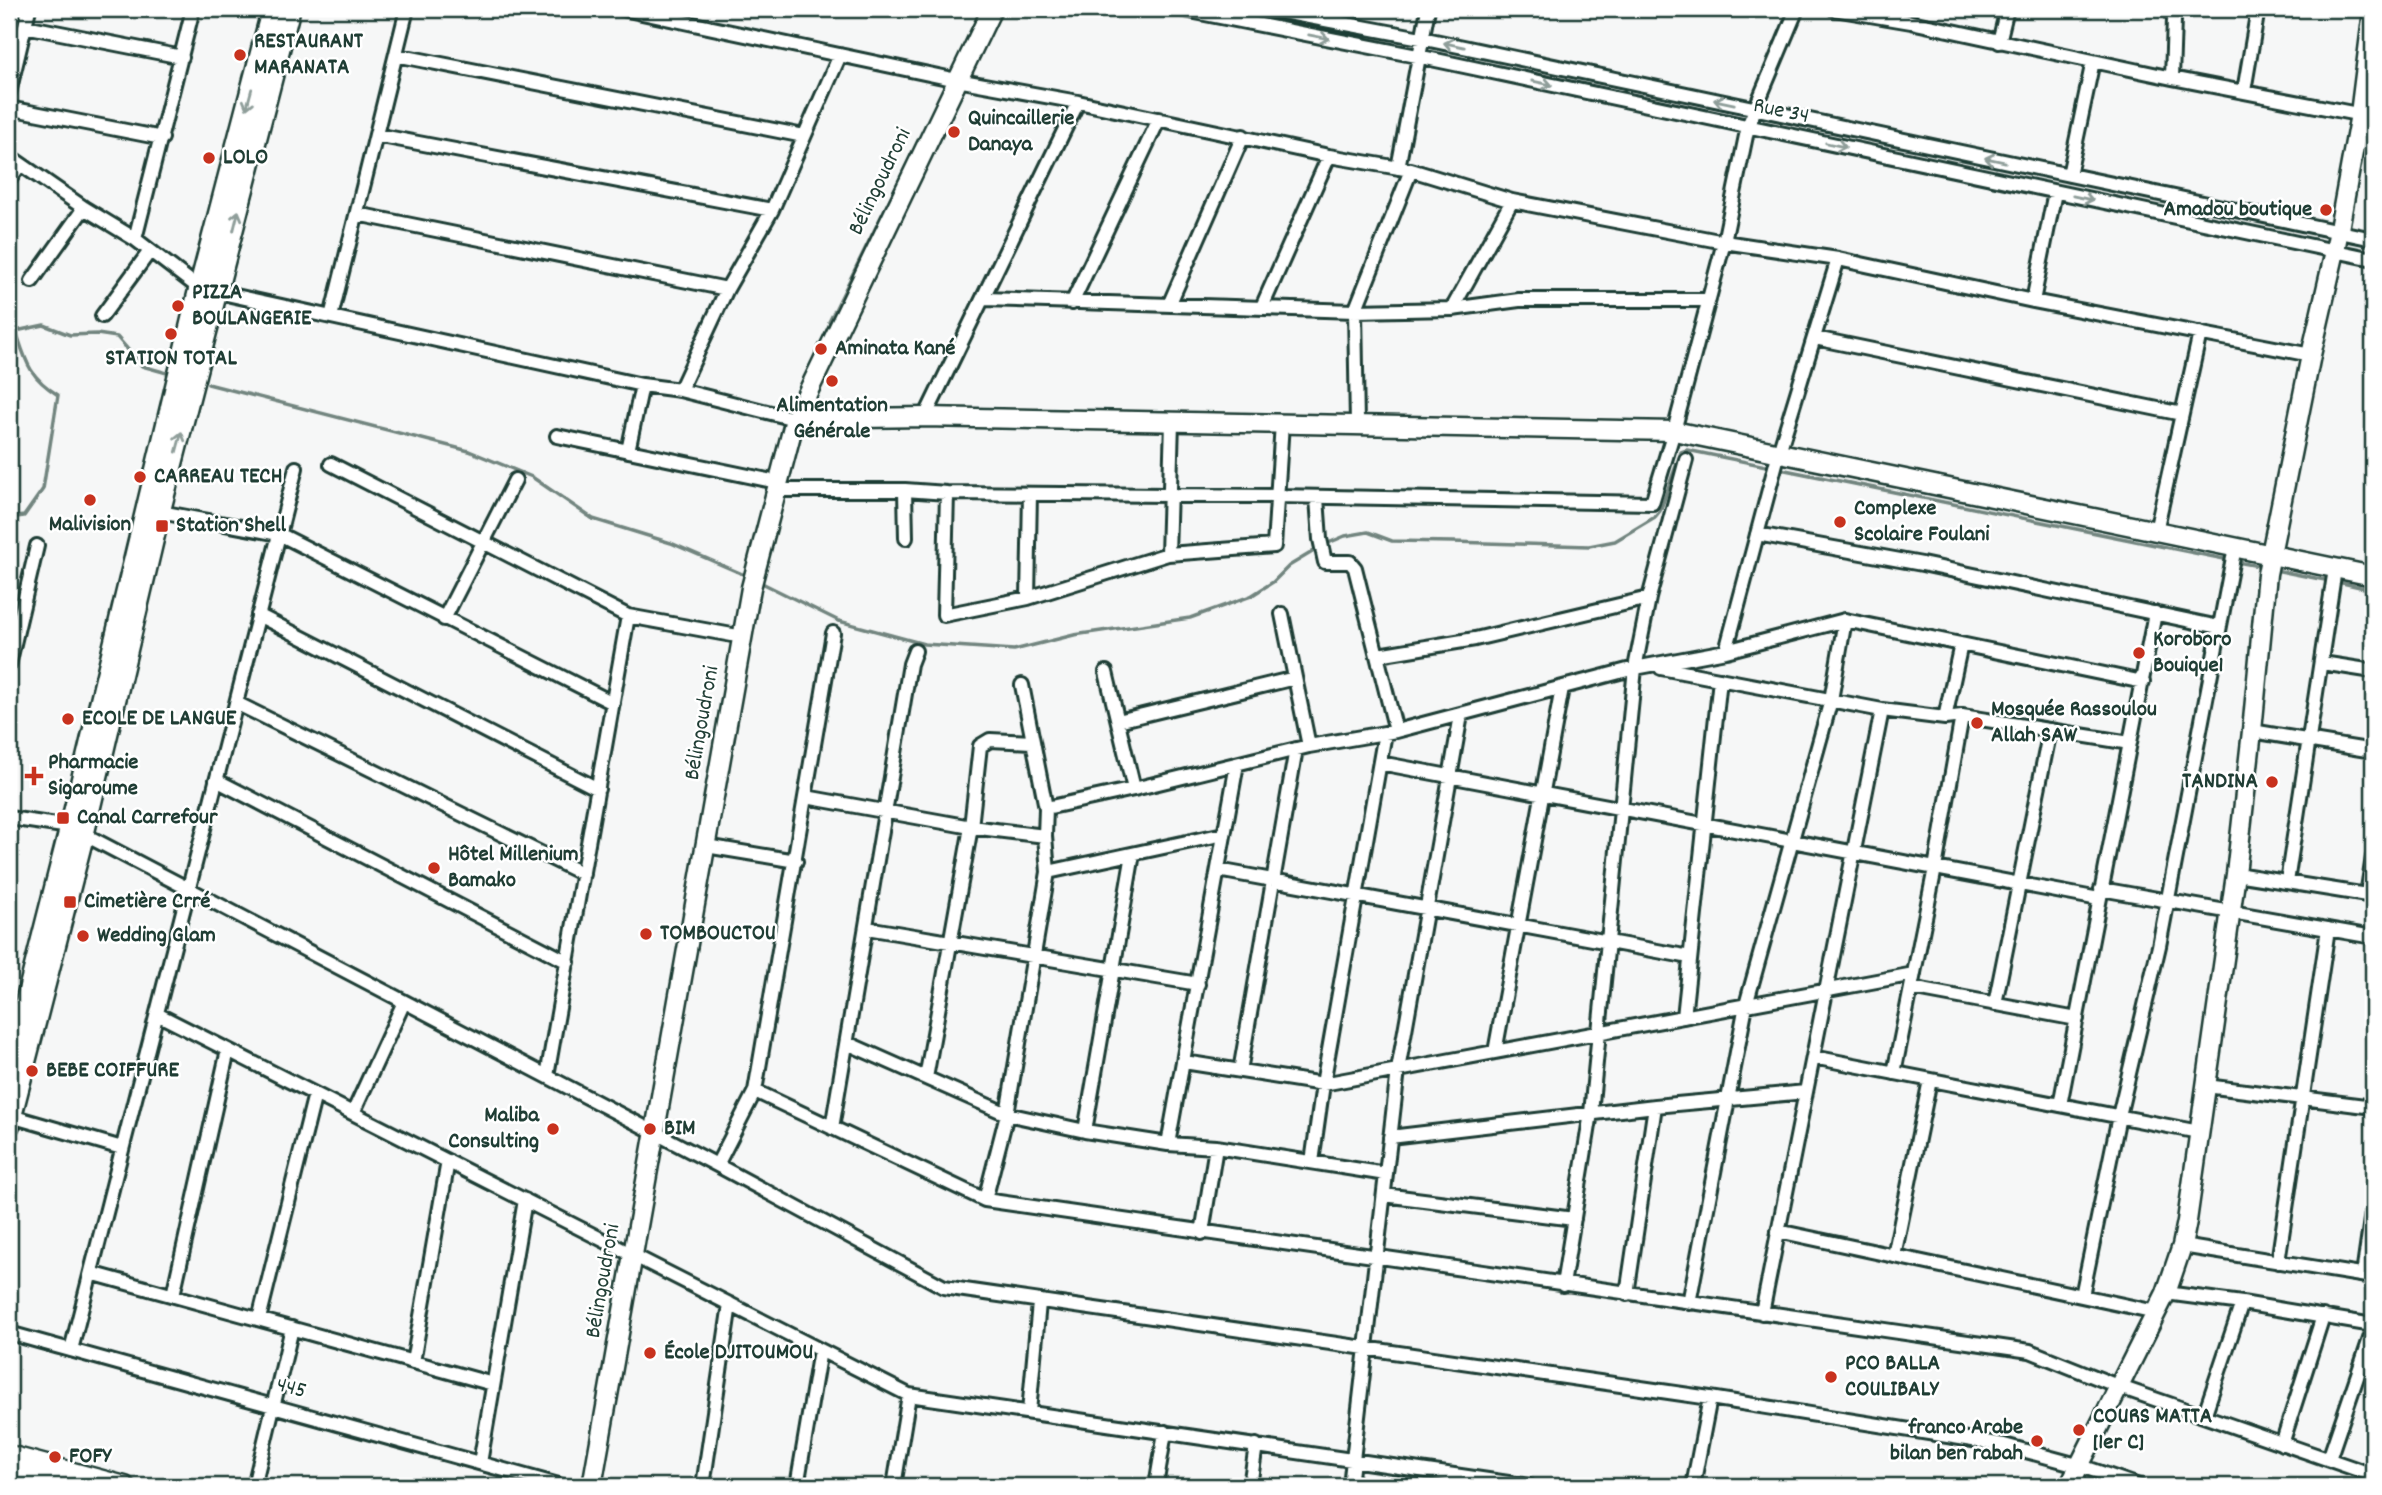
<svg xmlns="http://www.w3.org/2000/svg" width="2382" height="1495" viewBox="0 0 2382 1495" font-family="Dekko,sans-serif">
<rect width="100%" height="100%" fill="#f6f7f7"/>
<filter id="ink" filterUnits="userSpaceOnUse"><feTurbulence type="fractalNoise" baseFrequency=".0143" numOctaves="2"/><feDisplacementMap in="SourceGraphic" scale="14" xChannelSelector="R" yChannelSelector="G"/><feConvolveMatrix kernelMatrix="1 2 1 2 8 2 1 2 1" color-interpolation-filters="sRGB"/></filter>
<g filter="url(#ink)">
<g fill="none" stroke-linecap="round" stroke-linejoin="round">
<path stroke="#72857f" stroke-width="3.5" d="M 968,80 L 990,33
M 949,119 L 966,85
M 251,199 L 278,92
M 829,322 L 947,83
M 9,329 L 16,331 L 44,325 L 70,335 L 97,334 L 117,337 L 142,366 L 167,373
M 208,384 L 469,451 L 532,477 L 593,519 L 671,543 L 747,576
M 9,518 L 24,516 L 43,489 L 58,395 C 29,377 26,362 16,331
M 1453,542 L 1589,546 L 1615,541 L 1655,517 L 1660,511 L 1681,452 L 1687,450 L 2229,560
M 1326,544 L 1345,536 L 1368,532 L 1392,541 L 1453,542
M 2237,562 L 2259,566
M 2275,570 L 2330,581
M 760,582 L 839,621 L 924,644 L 1014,650 L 1074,635 L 1190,618 L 1251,596 L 1273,582 L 1289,566 L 1319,548
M 2338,582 L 2373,590"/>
<defs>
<path id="street" d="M 623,9 L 957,80 L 1078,102 L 1329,156 L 1411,170 L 1512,201 L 1724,242 L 1838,259 L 2033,301 L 2311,355
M 1180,9 L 1417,56 L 2373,259
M 1267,9 L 1421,38 L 2373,239
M 1834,9 L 1911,22 L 2172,78 L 2373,117
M 2170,9 L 2174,19 L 2172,78
M 25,26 L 182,57
M 1999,42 L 2007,9
M 396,55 L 804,136
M 2244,91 L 2258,9
M 9,93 L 29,9
M 9,108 L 162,138
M 376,135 L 772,210
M 9,156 L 84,208 L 135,239 L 199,288 L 642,385 L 680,390 L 795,419
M 1398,168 L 1428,9
M 2069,175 L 2093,61
M 9,180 L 20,165
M 357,214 L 727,289
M 135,239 L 193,9
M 32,281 L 84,208
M 984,299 L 1355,311 L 1452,309 L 1519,300 L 1709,300
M 2033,301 L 2055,192
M 1072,303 L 1159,119
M 1169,305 L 1243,136
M 1262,307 L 1329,156
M 1452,309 L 1512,201
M 102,316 L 150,251
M 331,317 L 407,9
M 1815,338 L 2182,414
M 680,390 L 727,289 L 772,210 L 840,55
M 925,417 L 1078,102
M 1357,424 L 1355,311 L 1411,170
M 557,436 L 777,482
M 628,451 L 642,385
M 331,464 L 628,616 L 743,637
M 775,490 L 905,490 L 947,493 L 1276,496 L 1652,503 L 1674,431 L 1724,242 L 1748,126 L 1797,9
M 905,490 L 906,538
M 947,493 L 944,615 L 1028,598 L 1168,554 L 1274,546 L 1282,423
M 1317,498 L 1320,539 L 1325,562 L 1350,562 L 1355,568 L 1396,731
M 160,512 L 279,534 L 613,703
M 2156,531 L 2200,333
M 1757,534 L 1922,564 L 2219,627
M 1168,554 L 1172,422
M 1028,598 L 1030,494
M 1282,614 L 1309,746
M 258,615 L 598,789
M 444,619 L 515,480
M 1726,651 L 1779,452 L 1838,259
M 1378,655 L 1475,639 L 1649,598
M 2322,663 L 2373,671
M 9,665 L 37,546
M 1661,668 L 1882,710 L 1945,718 L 1962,716 L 2130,743
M 1106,672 L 1134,789
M 236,703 L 583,874
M 1945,718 L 1961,644
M 1118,721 L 1295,678
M 2252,731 L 2373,751
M 2371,750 L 2373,735
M 1380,763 L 2099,899
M 216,780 L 568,962
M 806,797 L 971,827 L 1045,836
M 1046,808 L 1134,789 L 1309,746 L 1396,731 L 1635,668 L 1726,651 L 1845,620 L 2143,682
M 9,818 L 70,827 L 717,1165 L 944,1287 L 1710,1398 L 2004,1445 L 2081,1466 L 2139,1486
M 706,846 L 796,861
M 1218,870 L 1690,957
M 1048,872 L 1224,834
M 2236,874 L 2373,896
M 2287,882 L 2335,569
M 2101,889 L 2373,937
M 2367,895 L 2373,857
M 867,928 L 1198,984
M 1911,988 L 2077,1019
M 1995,1004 L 2050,730
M 157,1014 L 909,1395 L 1529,1486
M 1684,1017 L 1720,679
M 847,1043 L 1007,1114 L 1085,1131 L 1168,1144 L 1216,1147 L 1386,1174
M 1495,1052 L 1562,688
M 1813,1057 L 2199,1132
M 1184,1062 L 1323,1084 L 1914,974
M 1240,1071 L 1296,749
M 1894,1073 L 1935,868 L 1962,716
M 547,1076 L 628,616
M 926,1078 L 971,827 L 980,746 L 990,740 L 1032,742
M 2206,1086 L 2373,1107
M 755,1091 L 985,1200 L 2030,1351 L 2120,1387 L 2373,1475
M 2060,1105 L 2155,613
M 353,1113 L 404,1002
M 11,1116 L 122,1148
M 832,1128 L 910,664 L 915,651
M 1085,1131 L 1133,854
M 1390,1137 L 1655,1106 L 1806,1092
M 1168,1144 L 1237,764
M 1312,1162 L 1323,1084 L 1385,733
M 717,1165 L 755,1091 L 833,633
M 1384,1195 L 1574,1219
M 985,1200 L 1007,1114 L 1048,872 L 1045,836 L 1046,808 L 1022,685
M 1778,1231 L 2156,1312
M 1202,1233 L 1216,1147
M 2182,1246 L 2373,1277
M 1894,1256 L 1930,1080
M 2278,1262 L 2328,929
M 91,1273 L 493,1384
M 2363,1275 L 2373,1205
M 1563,1285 L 1591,1113 L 1635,668 L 1649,598 L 1686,460
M 2166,1293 L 2242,1303 L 2373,1325
M 1627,1294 L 1655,1106
M 173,1295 L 228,1050
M 2082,1296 L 2119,1116 L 2159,946 L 2235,547
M 1689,1303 L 1746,1005 L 1831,700 L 1845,620
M 1762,1313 L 1882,710
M 259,1319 L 315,1094
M 9,1333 L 562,1486
M 71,1350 L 296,468
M 413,1362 L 448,1161
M 1029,1412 L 1039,1303
M 2204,1416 L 2242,1303
M 2282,1444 L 2323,1316
M 2329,1459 L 2373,1330
M 480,1463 L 525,1200
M 254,1486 L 292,1328
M 703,1486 L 730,1304
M 797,1486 L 820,1350
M 894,1486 L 909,1395
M 1156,1486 L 1165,1432
M 1250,1486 L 1256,1445
M 1350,1486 L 1398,1070 L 1461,715
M 1693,1486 L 1710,1398"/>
<path id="secondary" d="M 795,419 L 925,417 L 1674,431 L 2373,576
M 9,1455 L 125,1486
M 9,1470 L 68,1486
M 592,1486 L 751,588 L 795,419 L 992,9
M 2069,1486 L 2166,1293 L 2182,1246 L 2187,1221 L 2236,874 L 2252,731 L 2267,574 L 2311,355 L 2335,251 L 2360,114 L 2373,11"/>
<path id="primary" d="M 9,1067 L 70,827 L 199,288 L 272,9
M 9,1126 L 84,834 L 160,512 L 290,9"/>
</defs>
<use href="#street" stroke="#1f3d34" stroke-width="18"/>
<use href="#secondary" stroke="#1f3d34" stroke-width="23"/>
<use href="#primary" stroke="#1f3d34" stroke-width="24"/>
<use href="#street" stroke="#fff" stroke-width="12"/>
<use href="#secondary" stroke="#fff" stroke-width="18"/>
<use href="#primary" stroke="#fff" stroke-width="19"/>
</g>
<defs><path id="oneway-shaft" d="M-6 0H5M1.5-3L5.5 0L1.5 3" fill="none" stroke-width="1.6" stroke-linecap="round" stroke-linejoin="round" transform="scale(1.75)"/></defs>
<g stroke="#8f9e9a">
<use href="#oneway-shaft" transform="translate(1319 37) rotate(11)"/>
<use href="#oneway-shaft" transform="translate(1454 45) rotate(-168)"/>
<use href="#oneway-shaft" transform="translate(1542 83) rotate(12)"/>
<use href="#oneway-shaft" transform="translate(249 99) rotate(105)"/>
<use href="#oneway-shaft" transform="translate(1724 102) rotate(-168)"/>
<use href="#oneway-shaft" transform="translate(1836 145) rotate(12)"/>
<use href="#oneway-shaft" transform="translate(1995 160) rotate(-168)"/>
<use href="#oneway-shaft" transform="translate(2083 198) rotate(12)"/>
<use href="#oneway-shaft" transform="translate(236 221) rotate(-76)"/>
<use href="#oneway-shaft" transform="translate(179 442) rotate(-75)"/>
</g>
</g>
<g fill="#c8321e" stroke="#fff" stroke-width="2.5">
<circle cx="240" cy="55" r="7"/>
<circle cx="954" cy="132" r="7"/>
<circle cx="209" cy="158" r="7"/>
<circle cx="2326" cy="210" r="7"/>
<circle cx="178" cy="306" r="7"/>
<circle cx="171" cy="334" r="7"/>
<circle cx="821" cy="349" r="7"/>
<circle cx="832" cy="381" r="7"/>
<circle cx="140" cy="477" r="7"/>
<circle cx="90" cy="500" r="7"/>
<circle cx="1840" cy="522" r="7"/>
<rect x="155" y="519" width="14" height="14" rx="3.5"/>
<circle cx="2139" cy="653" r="7"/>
<circle cx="68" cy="719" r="7"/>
<circle cx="1977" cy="723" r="7"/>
<path d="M30.5 765.5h7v7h7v7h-7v7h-7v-7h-7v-7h7z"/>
<circle cx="2272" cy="782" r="7"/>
<rect x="56" y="811" width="14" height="14" rx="3.5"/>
<circle cx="434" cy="868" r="7"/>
<rect x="63" y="895" width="14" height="14" rx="3.5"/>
<circle cx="646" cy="934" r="7"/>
<circle cx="83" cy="936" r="7"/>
<circle cx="32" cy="1071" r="7"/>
<circle cx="553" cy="1129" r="7"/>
<circle cx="650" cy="1129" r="7"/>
<circle cx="650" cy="1353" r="7"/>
<circle cx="1831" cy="1377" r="7"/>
<circle cx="2079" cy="1430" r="7"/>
<circle cx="2037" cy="1441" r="7"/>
<circle cx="55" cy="1457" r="7"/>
</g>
<g text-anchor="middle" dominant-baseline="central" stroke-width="5" stroke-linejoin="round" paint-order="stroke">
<g font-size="23" font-weight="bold" fill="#1f3d34" stroke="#fff" text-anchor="start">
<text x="254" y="42">RESTAURANT<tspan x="254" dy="26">MARANATA</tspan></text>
<text x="968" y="119">Quincaillerie<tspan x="968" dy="26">Danaya</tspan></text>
<text x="223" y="158">LOLO</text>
<text x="2312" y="210" text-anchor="end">Amadou boutique</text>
<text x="192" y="293">PIZZA<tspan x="192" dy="26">BOULANGERIE</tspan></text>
<text x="835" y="349">Aminata Kané</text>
<text x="171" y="359" text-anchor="middle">STATION TOTAL</text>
<text x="832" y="406" text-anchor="middle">Alimentation<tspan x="832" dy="26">Générale</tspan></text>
<text x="154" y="477">CARREAU TECH</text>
<text x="1854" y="509">Complexe<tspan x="1854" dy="26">Scolaire Foulani</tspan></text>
<text x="90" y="525" text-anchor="middle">Malivision</text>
<text x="176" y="526">Station Shell</text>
<text x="2153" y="640">Koroboro<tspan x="2153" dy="26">Bouique1</tspan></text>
<text x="1991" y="710">Mosquée Rassoulou<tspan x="1991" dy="26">Allah SAW</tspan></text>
<text x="82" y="719">ECOLE DE LANGUE</text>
<text x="48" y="763">Pharmacie<tspan x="48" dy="26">Sigaroume</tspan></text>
<text x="2258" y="782" text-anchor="end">TANDINA</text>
<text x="77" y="818">Canal Carrefour</text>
<text x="448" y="855">Hôtel Millenium<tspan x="448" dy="26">Bamako</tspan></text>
<text x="84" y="902">Cimetière Crré</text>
<text x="660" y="934">TOMBOUCTOU</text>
<text x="97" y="936">Wedding Glam</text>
<text x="46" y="1071">BEBE COIFFURE</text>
<text x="539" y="1116" text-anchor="end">Maliba<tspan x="539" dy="26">Consulting</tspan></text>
<text x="664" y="1129">BIM</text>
<text x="664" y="1353">École DJITOUMOU</text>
<text x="1845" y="1364">PCO BALLA<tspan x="1845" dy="26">COULIBALY</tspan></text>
<text x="2093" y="1417">COURS MATTA<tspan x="2093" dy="26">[1er C]</tspan></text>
<text x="2023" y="1428" text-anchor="end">franco Arabe<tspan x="2023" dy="26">bilan ben rabah</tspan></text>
<text x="69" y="1457">FOFY</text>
</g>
<g font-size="23" fill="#1f3d34" stroke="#fff">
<text transform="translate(1781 112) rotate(12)">Rue 34</text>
<text transform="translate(881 182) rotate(-64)">Bélingoudroni</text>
<text transform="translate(703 723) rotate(-80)">Bélingoudroni</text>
<text transform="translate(604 1281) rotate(-80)">Bélingoudroni</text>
<text transform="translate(291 1389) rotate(15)">445</text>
</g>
</g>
<rect width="2382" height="1495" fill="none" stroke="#fff" stroke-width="35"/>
<rect x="18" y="18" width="2347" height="1460" fill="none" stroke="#1f3d34" stroke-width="2.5" filter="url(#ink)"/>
</svg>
